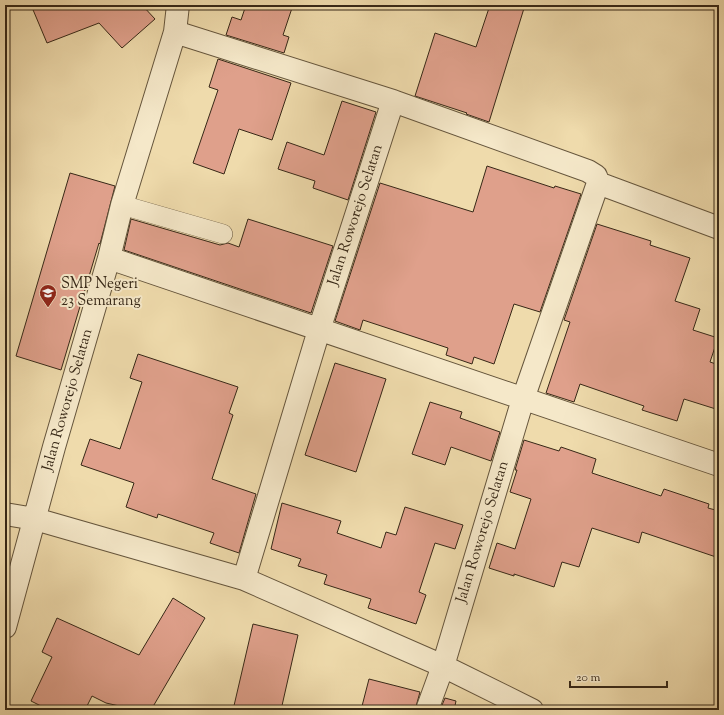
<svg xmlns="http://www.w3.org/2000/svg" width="724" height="715" viewBox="0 0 724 715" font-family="'Sorts Mill Goudy',serif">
<rect width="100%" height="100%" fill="#efdbac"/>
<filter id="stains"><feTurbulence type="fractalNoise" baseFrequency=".005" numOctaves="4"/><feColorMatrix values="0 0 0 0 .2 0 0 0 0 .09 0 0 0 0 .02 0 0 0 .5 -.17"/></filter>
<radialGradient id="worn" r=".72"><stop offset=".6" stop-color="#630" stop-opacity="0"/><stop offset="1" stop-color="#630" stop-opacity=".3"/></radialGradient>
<path fill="#dfa08b" stroke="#372817" d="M 31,5 L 142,5 L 155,19 L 122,48 L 99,23 L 47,43 Z
M 246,5 L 293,5 L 283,35 L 289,37 L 284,53 L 226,35 L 232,17 L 241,20 Z
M 490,5 L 525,5 L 489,122 L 466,114 L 467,113 L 415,96 L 435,33 L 476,47 Z
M 218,59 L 291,83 L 272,140 L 239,129 L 224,174 L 193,163 L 218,90 L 209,87 Z
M 342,101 L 376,112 L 348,200 L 313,188 L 315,181 L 278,169 L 287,142 L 324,155 Z
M 487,166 L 554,188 L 555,186 L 581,194 L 540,312 L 514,304 L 494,364 L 474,357 L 472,364 L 446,355 L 448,348 L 363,320 L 360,330 L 335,321 L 380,183 L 473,212 Z
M 70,173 L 115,186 L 100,244 L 99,243 L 61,370 L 16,356 Z
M 131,219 L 220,245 L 228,243 L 239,247 L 248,219 L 333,246 L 311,313 L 124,250 Z
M 597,224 L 651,241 L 650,245 L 690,258 L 675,301 L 700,309 L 693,330 L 718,338 L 710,362 L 719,365 L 719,410 L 684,399 L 677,421 L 642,410 L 644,406 L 580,384 L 574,402 L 546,393 L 570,322 L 564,320 Z
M 138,354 L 238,387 L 229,413 L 233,415 L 212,479 L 256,494 L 239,553 L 210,543 L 214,533 L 158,514 L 157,518 L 126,507 L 134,483 L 81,465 L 90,439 L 120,449 L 142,382 L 130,378 Z
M 335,363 L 386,379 L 356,472 L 305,455 Z
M 430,402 L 462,412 L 460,418 L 500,432 L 491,461 L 451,447 L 445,465 L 412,454 Z
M 524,440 L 559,451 L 561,447 L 596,459 L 592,473 L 661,496 L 664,489 L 709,504 L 708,508 L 719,511 L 719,558 L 642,532 L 639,543 L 592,528 L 579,567 L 562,562 L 554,587 L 514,574 L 514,576 L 489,568 L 497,543 L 515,549 L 531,499 L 510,492 L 517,470 L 515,470 Z
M 282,503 L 341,521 L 337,533 L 381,548 L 386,532 L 396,535 L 405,507 L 463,525 L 455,549 L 435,543 L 419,592 L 426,595 L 416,624 L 368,608 L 371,599 L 324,584 L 327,575 L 298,566 L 301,559 L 271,549 Z
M 173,598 L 205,618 L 151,710 L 137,710 L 106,703 L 92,696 L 85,710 L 49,710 L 31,701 L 52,657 L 42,652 L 57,618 L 139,655 Z
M 253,624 L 298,635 L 281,710 L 233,710 Z
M 369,679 L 420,692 L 415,710 L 361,710 Z
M 445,698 L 456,701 L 454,710 L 440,710 Z"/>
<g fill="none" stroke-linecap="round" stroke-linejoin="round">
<defs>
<path id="lane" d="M 122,205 L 223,234"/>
<path id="street" d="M 175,32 L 393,101 L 588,171 L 596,176 L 598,183
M 598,183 L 719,228
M 109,258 L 719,465
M 5,514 L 35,519 L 244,579 L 443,666 L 532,710
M 244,579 L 319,330 L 393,101
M 5,627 L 54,447 L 109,258 L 122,205 L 175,32 L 178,5
M 427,710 L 443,666 L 523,399 L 598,183"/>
</defs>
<use href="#lane" stroke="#65553c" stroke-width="20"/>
<use href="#street" stroke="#65553c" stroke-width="24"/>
<use href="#lane" stroke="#f5e8c9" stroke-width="19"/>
<use href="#street" stroke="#f5e8c9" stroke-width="22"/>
</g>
<defs>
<symbol id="school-pin" viewBox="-11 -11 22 30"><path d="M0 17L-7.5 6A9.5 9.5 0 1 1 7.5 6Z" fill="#8f2418" stroke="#f5e8c9"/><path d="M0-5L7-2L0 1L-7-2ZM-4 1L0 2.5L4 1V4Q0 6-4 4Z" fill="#fff"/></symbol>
</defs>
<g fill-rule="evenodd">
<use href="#school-pin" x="38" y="283" width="20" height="27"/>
</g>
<g text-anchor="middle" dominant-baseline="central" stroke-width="4" stroke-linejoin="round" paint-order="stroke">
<g font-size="15" fill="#372817" stroke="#f5e8c9">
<text transform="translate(356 215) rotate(-72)">Jalan Roworejo Selatan</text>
<text transform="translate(68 400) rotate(-74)">Jalan Roworejo Selatan</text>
<text transform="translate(483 532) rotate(-73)">Jalan Roworejo Selatan</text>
</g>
<g font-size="15" fill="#372817" stroke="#f5e8c9" text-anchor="start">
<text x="61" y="284">SMP Negeri<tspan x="61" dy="17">23 Semarang</tspan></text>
</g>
</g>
<rect width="724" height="715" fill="none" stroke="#efdbac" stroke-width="20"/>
<rect x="6" y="6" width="712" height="703" fill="none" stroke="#372817" stroke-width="2"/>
<rect x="10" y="10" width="704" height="695" fill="none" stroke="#372817"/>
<path d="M570 681v6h97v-6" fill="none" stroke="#372817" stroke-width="2"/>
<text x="576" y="681" font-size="12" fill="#372817" stroke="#f5e8c9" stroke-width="3" paint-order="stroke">20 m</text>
<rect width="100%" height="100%" filter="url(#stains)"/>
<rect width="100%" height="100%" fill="url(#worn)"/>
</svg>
